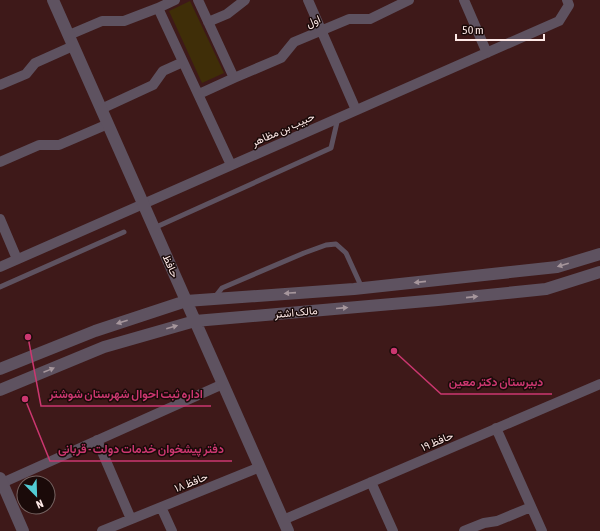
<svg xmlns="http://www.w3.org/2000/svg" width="600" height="531" viewBox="0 0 600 531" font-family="'Asap Condensed',Vazirmatn,sans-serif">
<rect width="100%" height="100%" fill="#3e1919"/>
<path fill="#3f2e08" d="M 190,1 L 224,73 L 202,83 L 169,11 Z"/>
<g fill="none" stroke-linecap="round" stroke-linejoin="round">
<path stroke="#5e5260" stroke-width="5" d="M 154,228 L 331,148 L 338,118
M 0,287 L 124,232
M 215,297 L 222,288 L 304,253 L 326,245 L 336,244 L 346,253 L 362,288"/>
<path stroke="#5e5260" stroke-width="10" d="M 175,0 L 158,8 L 231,165
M 198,0 L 234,78 L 199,94
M 308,0 L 356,110
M 464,0 L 487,53
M 208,22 L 227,14 L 245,0
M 69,35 L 102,21 L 124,21 L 158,8
M 234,78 L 281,58 L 294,42 L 349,19 L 370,19 L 409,0
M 0,85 L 26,74 L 35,63 L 73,46
M 101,109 L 153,85 L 163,71 L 183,62
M 0,162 L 39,145 L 59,145 L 108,124
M 0,219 L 17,259
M 0,267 L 559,21 L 569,5 L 567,0
M 496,428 L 542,531
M 97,440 L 131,519
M 371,482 L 393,531
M 2,483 L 223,384
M 161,507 L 172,531
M 283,520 L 600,384
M 102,531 L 260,467
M 464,531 L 484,523 L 497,521 L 531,507"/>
<path stroke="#5e5260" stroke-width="12" d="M 53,0 L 288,531
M 0,369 L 95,331 L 186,301 L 354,289 L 557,267 L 600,254
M 0,390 L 104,347 L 195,321 L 438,300 L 546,289 L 600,272
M 0,478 L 23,531"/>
</g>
<defs><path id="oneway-solid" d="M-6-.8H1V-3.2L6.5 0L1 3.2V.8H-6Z"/></defs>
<g fill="#a6969c">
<use href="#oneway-solid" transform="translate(563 265) rotate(164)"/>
<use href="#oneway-solid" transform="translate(420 282) rotate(174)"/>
<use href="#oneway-solid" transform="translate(290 293) rotate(176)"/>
<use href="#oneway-solid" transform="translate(472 297) rotate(-6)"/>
<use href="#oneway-solid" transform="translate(342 308) rotate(-5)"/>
<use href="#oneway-solid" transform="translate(122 322) rotate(162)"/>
<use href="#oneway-solid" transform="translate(172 327) rotate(-16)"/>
<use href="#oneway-solid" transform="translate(49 370) rotate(-22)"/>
</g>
<g text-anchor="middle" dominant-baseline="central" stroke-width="3" stroke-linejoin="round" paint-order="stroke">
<g font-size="11" fill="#fde8e6" stroke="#1a0a09">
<text transform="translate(313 21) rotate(-23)">اول</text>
<text transform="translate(283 129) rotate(-24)">حبیب بن مظاهر</text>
<text transform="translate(171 266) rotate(66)">حافظ</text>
<text transform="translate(296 312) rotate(-5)">مالک اشتر</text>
<text transform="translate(437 441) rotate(-23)">حافظ ۱۹</text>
<text transform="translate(191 482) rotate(-22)">حافظ ۱۸</text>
</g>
</g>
<path fill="none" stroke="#cb3770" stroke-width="1.5" d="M394 351L441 394H552M28 337L41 406H211M25 399L50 461H232"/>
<g fill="#cb3770" stroke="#1a0a09" stroke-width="1.5">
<circle cx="394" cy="351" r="4"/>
<circle cx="28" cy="337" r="4"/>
<circle cx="25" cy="399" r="4"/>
</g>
<g font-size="12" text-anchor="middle" font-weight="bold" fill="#cb3770" stroke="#1a0a09" stroke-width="3" stroke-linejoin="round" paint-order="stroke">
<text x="496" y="386">دبیرستان دکتر معین</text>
<text x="126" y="398">اداره ثبت احوال شهرستان شوشتر</text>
<text x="141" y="453">دفتر پیشخوان خدمات دولت - قربانی</text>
</g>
<g transform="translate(36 495) rotate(157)"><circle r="19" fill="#1a0a09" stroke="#756361"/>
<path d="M0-3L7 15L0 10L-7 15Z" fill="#52ccd5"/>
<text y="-6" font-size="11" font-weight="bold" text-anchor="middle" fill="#fde8e6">N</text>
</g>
<path d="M456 34v6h88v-6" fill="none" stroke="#fde8e6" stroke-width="2"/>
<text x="462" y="34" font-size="12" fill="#fde8e6" stroke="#1a0a09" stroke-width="3" paint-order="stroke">50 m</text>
</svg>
